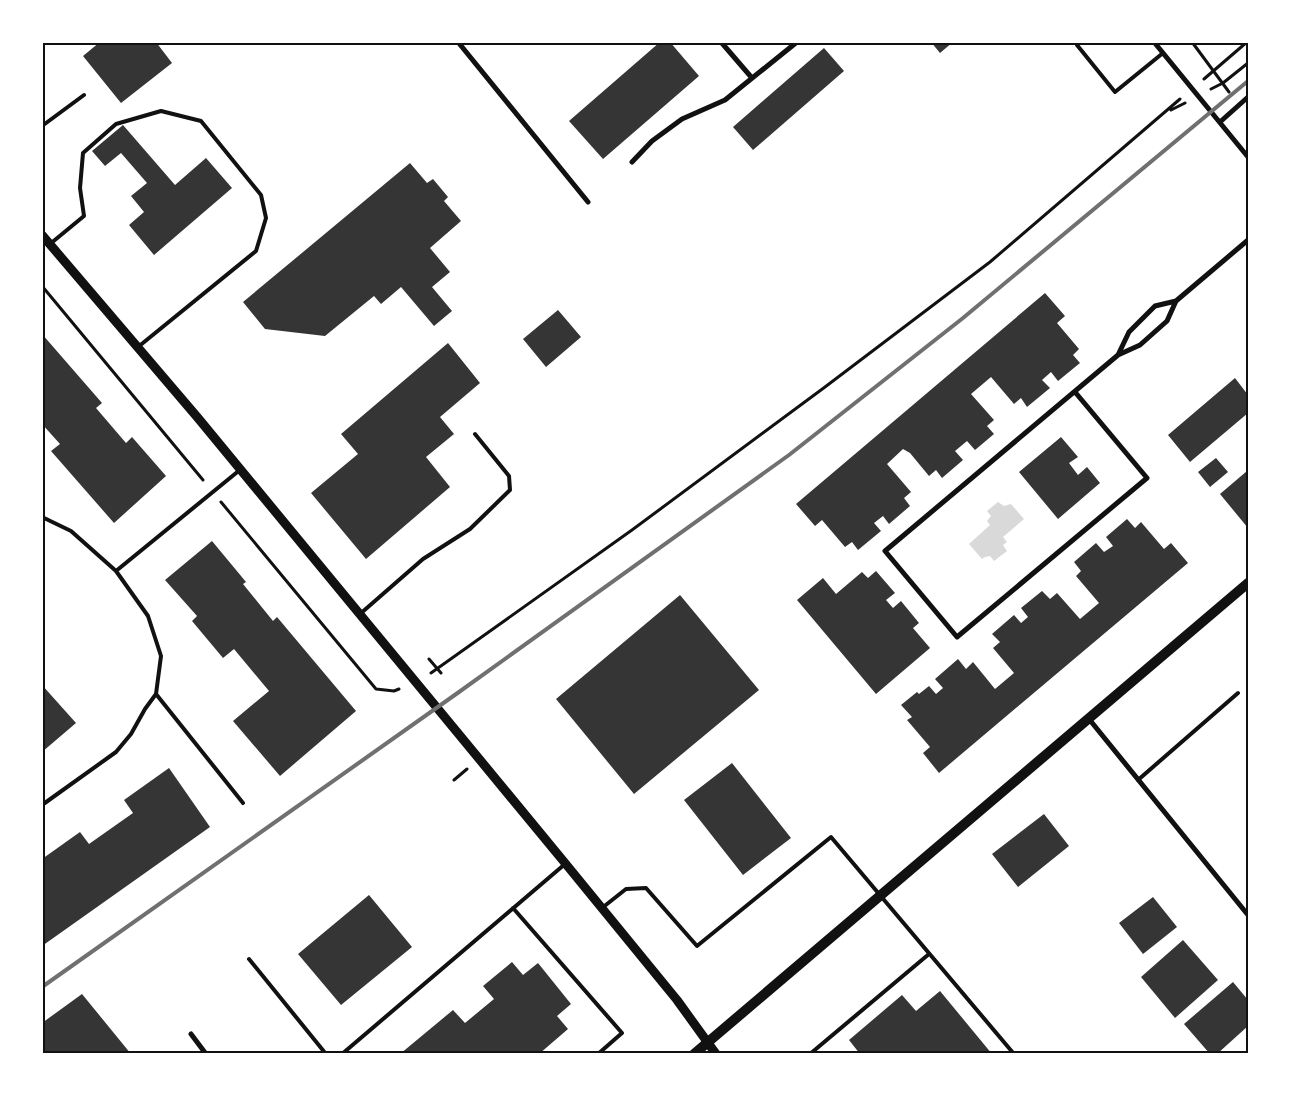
<svg xmlns="http://www.w3.org/2000/svg" width="1291" height="1096" viewBox="0 0 1291 1096" font-family="Jost,sans-serif">
<rect width="100%" height="100%" fill="#fff"/>
<path fill="#d9d9d9" d="M 998,502 L 1004,506 L 1011,504 L 1024,519 L 1003,537 L 1007,542 L 1003,545 L 1007,551 L 994,561 L 990,556 L 985,557 L 982,559 L 969,544 L 990,525 L 987,521 L 991,516 L 987,511 Z"/>
<path fill="#353535" d="M 100,42 L 156,42 L 172,63 L 121,103 L 83,56 Z
M 660,42 L 670,42 L 699,76 L 603,159 L 569,121 Z
M 931,42 L 953,42 L 940,53 Z
M 824,48 L 844,71 L 753,150 L 733,127 Z
M 123,125 L 175,185 L 206,158 L 232,188 L 154,255 L 129,225 L 144,212 L 131,196 L 147,183 L 121,153 L 105,166 L 92,151 Z
M 410,163 L 427,183 L 433,179 L 448,197 L 444,201 L 461,221 L 430,248 L 450,272 L 432,287 L 452,311 L 434,326 L 401,287 L 381,304 L 374,296 L 325,336 L 265,329 L 243,302 Z
M 1045,293 L 1065,316 L 1057,323 L 1079,349 L 1073,355 L 1080,363 L 1058,381 L 1051,372 L 1042,380 L 1050,388 L 1027,407 L 1021,398 L 1014,404 L 991,377 L 971,394 L 994,420 L 987,426 L 994,434 L 975,450 L 967,441 L 955,451 L 963,460 L 942,478 L 936,470 L 929,476 L 910,453 L 903,449 L 887,464 L 911,492 L 904,498 L 910,506 L 889,524 L 883,516 L 874,523 L 881,531 L 858,550 L 852,542 L 845,547 L 822,520 L 815,526 L 796,504 Z
M 558,310 L 581,337 L 546,367 L 523,339 Z
M 42,334 L 102,403 L 96,408 L 126,443 L 132,437 L 166,476 L 114,523 L 51,451 L 60,444 L 42,424 Z
M 448,343 L 480,383 L 440,417 L 454,434 L 426,457 L 450,487 L 366,559 L 311,493 L 358,454 L 341,434 Z
M 1235,378 L 1248,395 L 1248,413 L 1190,462 L 1168,435 Z
M 1061,437 L 1078,457 L 1069,463 L 1078,475 L 1087,467 L 1100,483 L 1058,519 L 1019,472 Z
M 1216,458 L 1228,472 L 1210,487 L 1198,472 Z
M 1247,471 L 1248,473 L 1248,528 L 1220,494 Z
M 1127,519 L 1135,528 L 1141,522 L 1164,549 L 1171,543 L 1188,563 L 939,773 L 923,753 L 930,747 L 907,720 L 912,717 L 901,705 L 917,692 L 919,694 L 929,686 L 936,694 L 943,688 L 935,679 L 958,659 L 966,669 L 973,662 L 995,689 L 1014,673 L 993,648 L 1000,642 L 992,634 L 1014,615 L 1021,623 L 1028,617 L 1021,608 L 1042,591 L 1050,599 L 1057,593 L 1080,619 L 1099,603 L 1076,576 L 1081,571 L 1074,562 L 1096,543 L 1104,552 L 1113,546 L 1106,537 Z
M 212,541 L 246,582 L 243,584 L 273,621 L 277,617 L 356,711 L 280,776 L 233,721 L 269,691 L 234,649 L 223,658 L 192,621 L 197,616 L 165,580 Z
M 876,571 L 895,593 L 886,600 L 893,608 L 901,601 L 919,623 L 913,628 L 930,648 L 876,694 L 797,600 L 823,578 L 836,594 L 862,572 L 868,578 Z
M 680,595 L 759,690 L 634,794 L 556,699 Z
M 42,685 L 76,723 L 42,752 Z
M 732,763 L 791,838 L 743,875 L 684,800 Z
M 169,768 L 210,827 L 42,946 L 42,859 L 80,832 L 89,844 L 133,813 L 124,800 Z
M 1044,814 L 1069,846 L 1018,887 L 992,854 Z
M 369,895 L 412,947 L 341,1005 L 298,954 Z
M 1153,897 L 1177,927 L 1143,954 L 1119,923 Z
M 1183,940 L 1218,980 L 1175,1018 L 1141,977 Z
M 512,962 L 523,975 L 538,963 L 571,1004 L 557,1016 L 568,1029 L 539,1054 L 400,1054 L 453,1010 L 465,1023 L 494,999 L 483,986 Z
M 1233,982 L 1248,1000 L 1248,1026 L 1217,1054 L 1210,1054 L 1184,1024 Z
M 940,991 L 992,1054 L 860,1054 L 849,1040 L 902,995 L 916,1011 Z
M 82,994 L 131,1054 L 42,1054 L 42,1023 Z"/>
<g fill="none" stroke-linecap="round" stroke-linejoin="round">
<path stroke="#111" stroke-width="3" d="M 1192,42 L 1229,92
M 1204,79 L 1247,42
M 1211,89 L 1223,83 L 1248,63
M 1171,110 L 1185,103
M 42,286 L 203,480
M 221,502 L 376,689 L 394,691 L 399,689
M 429,659 L 441,673
M 431,673 L 632,530 L 825,387 L 990,262 L 1180,99
M 454,780 L 467,769"/>
<path stroke="#111" stroke-width="4" d="M 1080,42 L 1077,45 L 1115,92 L 1163,53
M 42,126 L 84,95
M 50,244 L 84,216 L 80,188 L 83,153 L 116,124 L 161,111 L 201,121 L 261,195 L 266,218 L 256,251 L 138,347
M 42,517 L 71,531 L 116,571
M 360,614 L 423,559 L 470,529 L 510,490 L 509,476 L 475,434
M 156,694 L 243,803
M 1138,780 L 1238,693
M 42,805 L 116,752 L 131,734 L 145,709 L 156,694 L 161,656 L 148,616 L 116,571 L 241,469
M 513,908 L 622,1033 L 598,1054
M 602,908 L 626,889 L 646,888 L 697,946 L 831,837 L 1014,1054
M 249,959 L 326,1054
M 342,1054 L 565,864
M 810,1054 L 929,954"/>
<path stroke="#111" stroke-width="5" d="M 458,42 L 588,202
M 721,42 L 752,78
M 1154,42 L 1248,157
M 1220,122 L 1248,97
M 632,162 L 652,141 L 682,119 L 725,100 L 797,42
M 1118,355 L 1129,332 L 1155,306 L 1176,301 L 1248,240
M 1075,392 L 1147,478 L 957,637 L 885,551 L 1118,355 L 1140,345 L 1167,321 L 1176,301
M 1089,719 L 1248,915
M 191,1034 L 206,1054"/>
<path stroke="#111" stroke-width="9" d="M 42,235 L 198,418 L 565,863 L 677,1000 L 716,1054"/>
<path stroke="#111" stroke-width="10" d="M 694,1054 L 1248,583"/>
<path stroke="#707070" stroke-width="4" d="M 42,987 L 459,692 L 789,455 L 963,318 L 1248,81"/>
</g>
<rect width="1291" height="1096" fill="none" stroke="#ffffff" stroke-width="88"/>
<rect x="44" y="44" width="1203" height="1008" fill="none" stroke="#111" stroke-width="2"/>
</svg>
